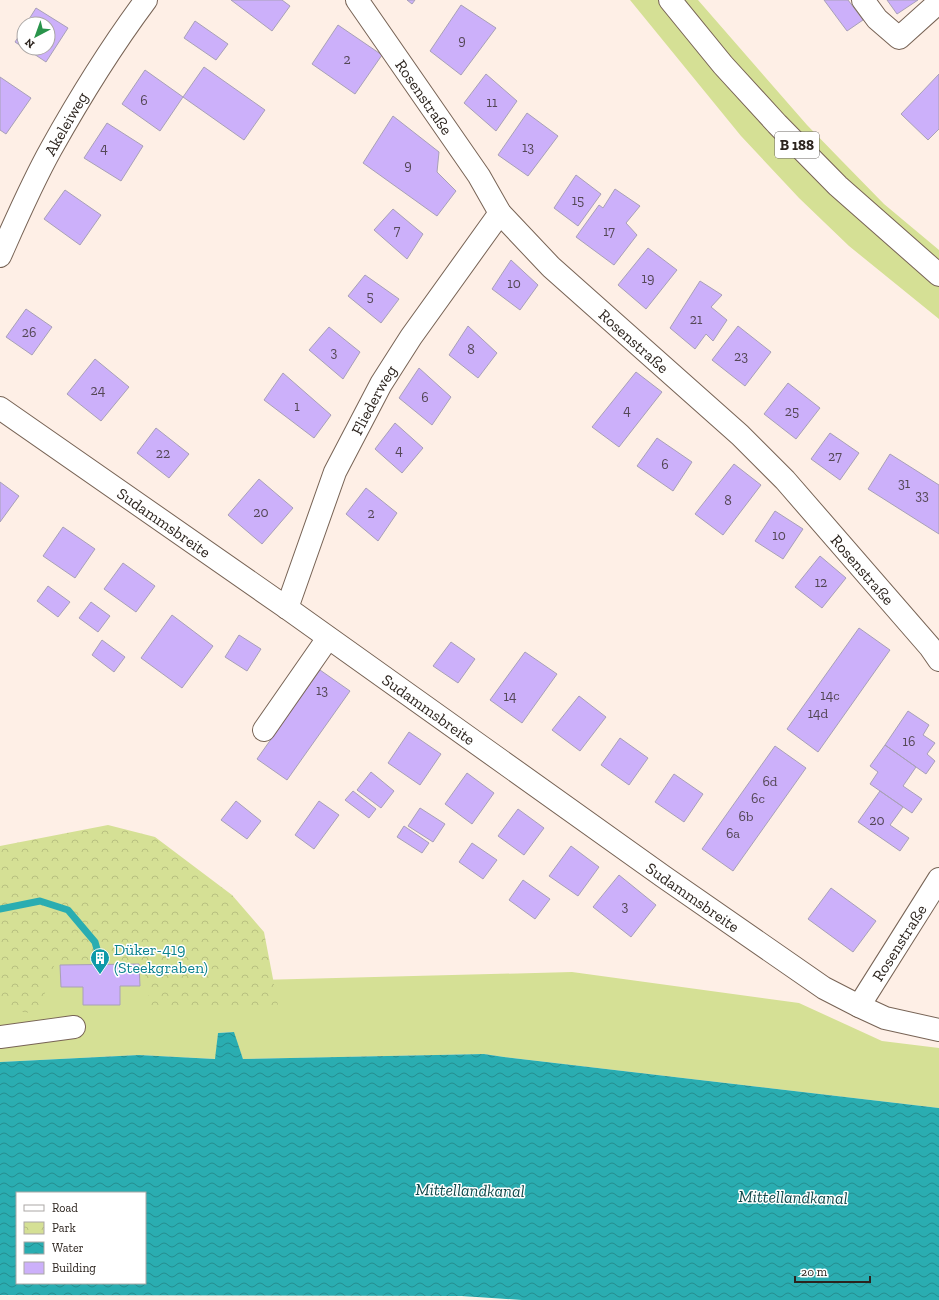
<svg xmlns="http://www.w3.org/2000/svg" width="939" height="1300" viewBox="0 0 939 1300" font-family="'Zilla Slab',serif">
<defs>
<pattern id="park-crowns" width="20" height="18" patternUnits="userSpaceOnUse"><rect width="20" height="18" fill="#d5e095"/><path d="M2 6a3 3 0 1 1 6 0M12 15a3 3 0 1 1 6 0" fill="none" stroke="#b7c080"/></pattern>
<pattern id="water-waves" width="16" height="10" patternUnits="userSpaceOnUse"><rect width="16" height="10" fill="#2aadb1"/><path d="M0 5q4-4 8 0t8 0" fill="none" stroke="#248d8f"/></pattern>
</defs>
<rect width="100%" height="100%" fill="#feefe6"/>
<path fill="#d5e095" d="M 630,0 L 698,0 L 807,125 L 840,159 L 884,204 L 939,250 L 939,319 L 849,246 L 799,198 L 741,136 Z
M 0,864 L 259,980 L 572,972 L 799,1003 L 882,1041 L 939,1048 L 939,1108 L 504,1057 L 484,1054 L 243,1059 L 233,1032 L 218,1033 L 216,1059 L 139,1055 L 0,1062 Z"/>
<path fill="url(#park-crowns)" d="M 108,825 L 155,837 L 232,895 L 264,932 L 278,1005 L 150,1006 L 143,961 L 55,963 L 38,1014 L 0,1009 L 0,846 Z"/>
<path fill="url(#water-waves)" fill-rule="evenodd" d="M 234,1032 L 243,1059 L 484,1054 L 504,1057 L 939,1108 L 939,1300 L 522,1300 L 462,1296 L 0,1295 L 0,1062 L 139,1055 L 215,1059 L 218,1033 ZM 17,1193 L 145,1193 L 145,1283 L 17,1283 Z"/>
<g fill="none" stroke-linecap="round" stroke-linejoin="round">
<path stroke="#2aadb1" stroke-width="7" d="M 0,909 L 40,901 L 68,910 L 95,942 L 100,960"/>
</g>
<path fill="#ccb0fa" stroke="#a8a0b7" d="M 231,0 L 282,0 L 290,6 L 272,31 Z
M 407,0 L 415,0 L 412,4 Z
M 824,0 L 848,0 L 863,20 L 847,31 Z
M 887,0 L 918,0 L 897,14 Z
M 461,5 L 496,28 L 461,75 L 430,51 Z
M 36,8 L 68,28 L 46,62 L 25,48 L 48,48 L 48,24 L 26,24 Z
M 195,21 L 228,44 L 216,60 L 184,38 Z
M 338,25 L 382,55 L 355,94 L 312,64 Z
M 24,28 L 24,48 L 15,42 Z
M 204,67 L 265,110 L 244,140 L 183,97 Z
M 145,70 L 183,97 L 160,131 L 122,104 Z
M 486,74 L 517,101 L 496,131 L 464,103 Z
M 939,74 L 939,129 L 928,140 L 901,114 Z
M 0,77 L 31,98 L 6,134 L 0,130 Z
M 527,113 L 558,136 L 528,176 L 498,155 Z
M 393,116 L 439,152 L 437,172 L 456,191 L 437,216 L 363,163 Z
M 107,123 L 143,146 L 121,181 L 84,158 Z
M 576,175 L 601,194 L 578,226 L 554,208 Z
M 615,189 L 640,206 L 626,223 L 637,235 L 614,265 L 576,237 L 599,205 L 603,208 Z
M 65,190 L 101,215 L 80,245 L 44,219 Z
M 393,209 L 423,234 L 407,259 L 374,230 Z
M 648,248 L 677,270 L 646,309 L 618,285 Z
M 511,260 L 538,285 L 520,310 L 492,289 Z
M 365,275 L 399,299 L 381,323 L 348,296 Z
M 700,281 L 722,295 L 711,307 L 727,320 L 713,341 L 706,334 L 695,349 L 670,328 Z
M 26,309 L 52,327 L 32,355 L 6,337 Z
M 468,326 L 497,353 L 478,378 L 449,355 Z
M 738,326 L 771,352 L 745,386 L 712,360 Z
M 329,327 L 360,352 L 343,379 L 309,350 Z
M 95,359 L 129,387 L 101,421 L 67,394 Z
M 419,368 L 451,397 L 432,425 L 399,398 Z
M 636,372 L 662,392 L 619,447 L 592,427 Z
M 283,373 L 331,415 L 314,438 L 264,400 Z
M 788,383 L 820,408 L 796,439 L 764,414 Z
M 395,423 L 423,448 L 402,473 L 375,449 Z
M 156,428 L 189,454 L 169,478 L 137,453 Z
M 830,433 L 859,453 L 840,480 L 811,459 Z
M 657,438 L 692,462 L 673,491 L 637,466 Z
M 890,454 L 939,485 L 939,534 L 868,489 Z
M 734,464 L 761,485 L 723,535 L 695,514 Z
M 259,479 L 293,508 L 262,544 L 228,515 Z
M 0,482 L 19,496 L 0,522 Z
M 366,488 L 397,513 L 378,541 L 346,514 Z
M 775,511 L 803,529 L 783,559 L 755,541 Z
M 63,527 L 95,549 L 75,578 L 43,556 Z
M 820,556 L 846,578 L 822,608 L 795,587 Z
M 123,563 L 155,586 L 136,612 L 104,589 Z
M 48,586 L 70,602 L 58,617 L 37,601 Z
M 91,602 L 110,616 L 98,632 L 79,618 Z
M 172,615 L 213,646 L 182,688 L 141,658 Z
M 859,628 L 890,650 L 818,752 L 787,729 Z
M 239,635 L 261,649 L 247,671 L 225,657 Z
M 102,640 L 125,657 L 114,672 L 92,655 Z
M 451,642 L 475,659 L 458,683 L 433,666 Z
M 525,652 L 557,674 L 522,723 L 490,700 Z
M 320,670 L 350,691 L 287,780 L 257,759 Z
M 579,696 L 606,717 L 580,751 L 552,730 Z
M 908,711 L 929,725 L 923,735 L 935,743 L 927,754 L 935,761 L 926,774 L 885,745 Z
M 409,732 L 441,754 L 420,785 L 388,763 Z
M 620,738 L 648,758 L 629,785 L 601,765 Z
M 885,745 L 916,767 L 903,786 L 922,799 L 912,813 L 870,784 L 878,772 L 870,766 Z
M 775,746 L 806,768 L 733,871 L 702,849 Z
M 371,772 L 394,791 L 381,808 L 357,790 Z
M 467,773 L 494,793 L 472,824 L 445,804 Z
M 674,774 L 703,794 L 684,822 L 655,802 Z
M 353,791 L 376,809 L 369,818 L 345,800 Z
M 880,791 L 903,807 L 890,825 L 909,838 L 900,851 L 858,822 Z
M 236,801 L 261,821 L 247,839 L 221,820 Z
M 319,801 L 339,815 L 314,849 L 295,835 Z
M 420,808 L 445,824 L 433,842 L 408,826 Z
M 518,809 L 544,828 L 524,855 L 498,836 Z
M 404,826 L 429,843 L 422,853 L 397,837 Z
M 472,843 L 497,860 L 483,879 L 459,862 Z
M 571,846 L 599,867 L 578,896 L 549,876 Z
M 619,875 L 656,905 L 631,937 L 593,907 Z
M 523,880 L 550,899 L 535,919 L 509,900 Z
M 831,888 L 876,921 L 853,952 L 808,919 Z
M 139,964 L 140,986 L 120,986 L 120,1005 L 83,1005 L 83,987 L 61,987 L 60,965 Z"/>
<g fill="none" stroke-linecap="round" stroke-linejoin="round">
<defs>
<g id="minor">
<path id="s1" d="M 357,0 L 479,176 L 500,213 L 551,267 L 740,435 L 785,480 L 930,647 L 939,660"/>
<path d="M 863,0 L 877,19 L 899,38 L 939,2"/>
<path id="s2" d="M 0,256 C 16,220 32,183 51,149 C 80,97 111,47 146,0"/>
<path id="s3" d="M 0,408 L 287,608 L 664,877 L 824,988 L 859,1006 L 885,1018 L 939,1030"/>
<path id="s4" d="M 287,608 L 335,472 L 381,384 L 411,337 L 500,213"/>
<path d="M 264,730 L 328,638"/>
<path id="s5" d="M 859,1006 L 939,879"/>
<path d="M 0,1037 L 74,1027"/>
</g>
<path id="major" d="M 670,0 L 723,65 L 777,124 L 838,186 L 939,275"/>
</defs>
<use href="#minor" stroke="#776355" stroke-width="24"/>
<use href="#major" stroke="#776355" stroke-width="24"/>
<use href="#minor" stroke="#fff" stroke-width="22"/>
<use href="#major" stroke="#fff" stroke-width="22"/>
</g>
<defs>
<symbol id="building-pin" viewBox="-11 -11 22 30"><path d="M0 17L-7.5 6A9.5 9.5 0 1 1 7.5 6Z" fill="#0f9aa8" stroke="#fff"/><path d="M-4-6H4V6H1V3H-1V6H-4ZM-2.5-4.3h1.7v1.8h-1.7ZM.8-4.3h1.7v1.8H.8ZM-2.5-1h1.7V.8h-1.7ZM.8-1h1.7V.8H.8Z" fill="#fff"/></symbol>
</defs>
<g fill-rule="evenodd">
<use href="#building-pin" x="89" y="947" width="22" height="30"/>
</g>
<g text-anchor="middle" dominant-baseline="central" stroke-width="3" stroke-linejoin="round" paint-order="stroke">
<g font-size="14" fill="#544755">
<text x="462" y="40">9</text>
<text x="347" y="59">2</text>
<text x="144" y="100">6</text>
<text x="492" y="102">11</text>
<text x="528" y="147">13</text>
<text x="104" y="148">4</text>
<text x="408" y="165">9</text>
<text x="578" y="200">15</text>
<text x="397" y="230">7</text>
<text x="609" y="231">17</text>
<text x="648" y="278">19</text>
<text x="514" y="283">10</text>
<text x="370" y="296">5</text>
<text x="696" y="319">21</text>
<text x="29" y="332">26</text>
<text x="471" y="349">8</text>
<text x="334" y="352">3</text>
<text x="741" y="356">23</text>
<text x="98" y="390">24</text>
<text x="425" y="397">6</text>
<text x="297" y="406">1</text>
<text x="627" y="410">4</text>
<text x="792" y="411">25</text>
<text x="399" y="450">4</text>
<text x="163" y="453">22</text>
<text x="835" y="456">27</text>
<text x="665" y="464">6</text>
<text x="904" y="483">31</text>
<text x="922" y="495">33</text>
<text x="728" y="500">8</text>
<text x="261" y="512">20</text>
<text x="371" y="513">2</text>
<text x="779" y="535">10</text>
<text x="821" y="582">12</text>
<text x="322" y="690">13</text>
<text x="830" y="695">14c</text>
<text x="510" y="696">14</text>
<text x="818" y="713">14d</text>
<text x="909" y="741">16</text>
<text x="770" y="781">6d</text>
<text x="758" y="798">6c</text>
<text x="746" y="816">6b</text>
<text x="877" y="820">20</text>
<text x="733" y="833">6a</text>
<text x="625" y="906">3</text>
</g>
<rect fill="#fff" stroke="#6b6662" stroke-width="1" x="775" y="132" width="44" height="26" rx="3"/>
<g font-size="15" font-weight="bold" fill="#2c241e">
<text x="797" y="145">B 188</text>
</g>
<g font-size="16" fill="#2c241e" stroke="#fff">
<text stroke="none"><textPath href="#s1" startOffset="118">Rosenstraße</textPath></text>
<text stroke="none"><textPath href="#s2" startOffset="148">Akeleiweg</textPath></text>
<text stroke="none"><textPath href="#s1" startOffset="442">Rosenstraße</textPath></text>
<text stroke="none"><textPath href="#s4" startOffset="226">Fliederweg</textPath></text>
<text stroke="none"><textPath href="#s3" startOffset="200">Sudammsbreite</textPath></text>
<text stroke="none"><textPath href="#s1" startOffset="766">Rosenstraße</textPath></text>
<text stroke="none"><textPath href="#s3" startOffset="524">Sudammsbreite</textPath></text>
<text stroke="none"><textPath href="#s3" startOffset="848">Sudammsbreite</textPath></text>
<text stroke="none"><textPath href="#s5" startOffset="75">Rosenstraße</textPath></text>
</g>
<g font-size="16" fill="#0d838f" stroke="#fff" text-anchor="start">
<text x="114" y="949">Düker-419<tspan x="114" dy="18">(Steekgraben)</tspan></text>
</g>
<g font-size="17" font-style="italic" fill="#12484a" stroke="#fff">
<text transform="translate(470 1190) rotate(1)">Mittellandkanal</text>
<text transform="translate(793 1197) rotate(1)">Mittellandkanal</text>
</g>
</g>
<rect x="16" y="1192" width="130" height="92" fill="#ffffff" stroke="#aba7a5"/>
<rect x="24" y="1205" width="20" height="6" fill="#ffffff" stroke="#aba7a5"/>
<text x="52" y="1212" font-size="12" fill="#2c241e">Road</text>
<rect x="24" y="1222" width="20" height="12" fill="url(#park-crowns)" stroke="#aba7a5"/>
<text x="52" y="1232" font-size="12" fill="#2c241e">Park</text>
<rect x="24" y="1242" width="20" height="12" fill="url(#water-waves)" stroke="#aba7a5"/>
<text x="52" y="1252" font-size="12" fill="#2c241e">Water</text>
<rect x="24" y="1262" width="20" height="12" fill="#ccb0fa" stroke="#aba7a5"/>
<text x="52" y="1272" font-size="12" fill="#2c241e">Building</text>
<g transform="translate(36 36) rotate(221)"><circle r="19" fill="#ffffff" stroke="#aba7a5"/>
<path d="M0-3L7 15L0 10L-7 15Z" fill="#29944b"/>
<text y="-6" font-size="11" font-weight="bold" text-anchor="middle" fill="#2c241e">N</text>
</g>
<path d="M795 1276v6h75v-6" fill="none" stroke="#2c241e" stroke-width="2"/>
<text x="801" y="1276" font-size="12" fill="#2c241e" stroke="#ffffff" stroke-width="3" paint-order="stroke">20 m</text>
</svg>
